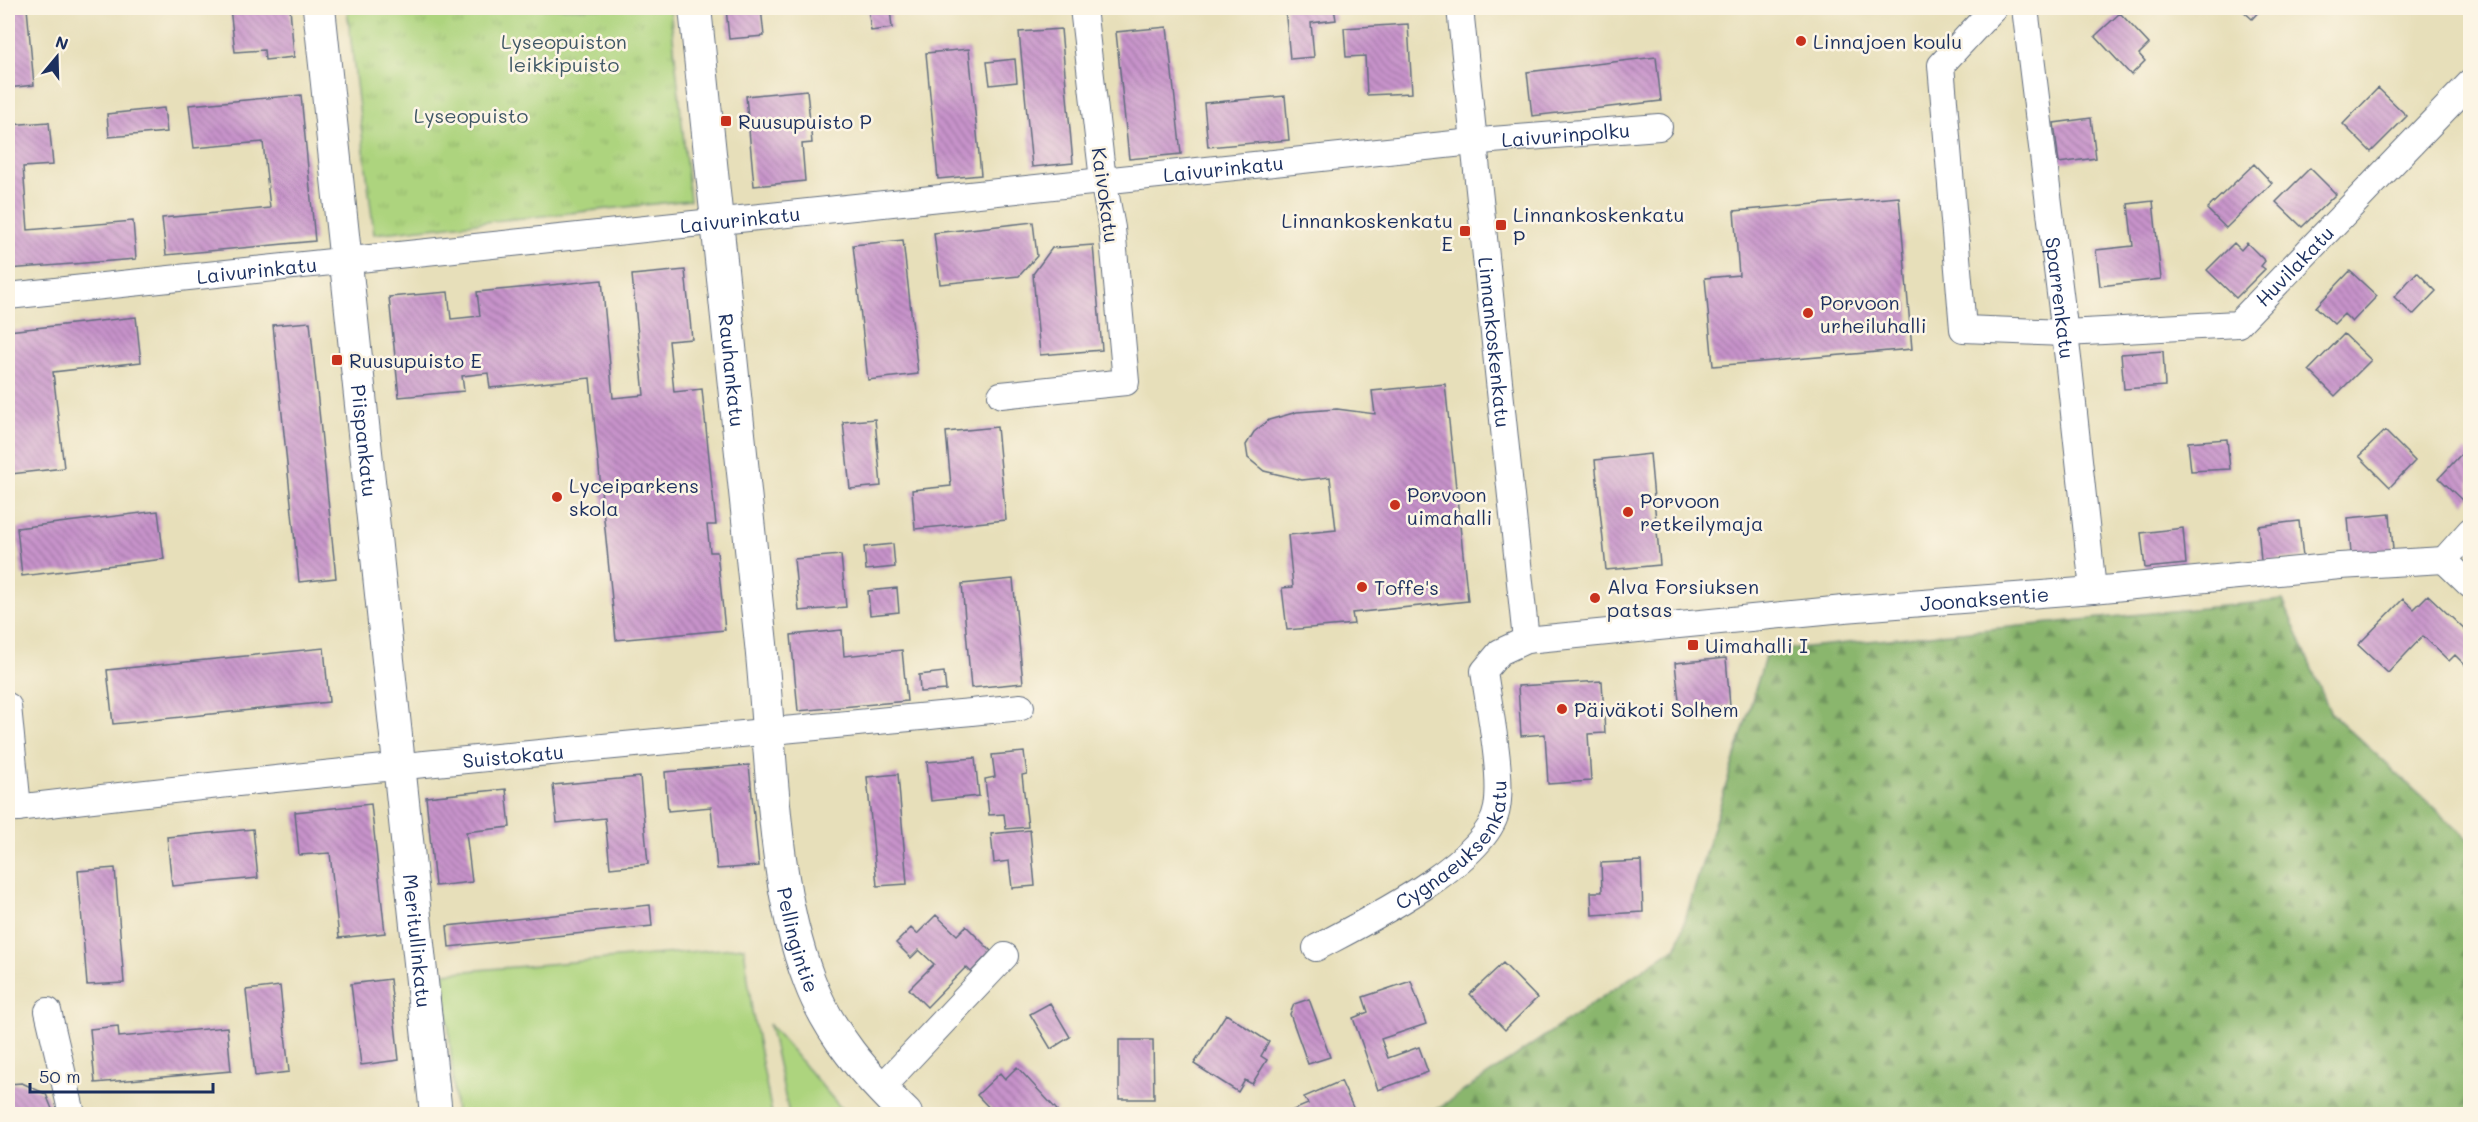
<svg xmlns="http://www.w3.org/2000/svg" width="2478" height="1122" viewBox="0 0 2478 1122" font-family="Mali,sans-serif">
<defs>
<pattern id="forest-firs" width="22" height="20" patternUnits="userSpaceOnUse" patternTransform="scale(1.5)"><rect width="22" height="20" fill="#8ab66d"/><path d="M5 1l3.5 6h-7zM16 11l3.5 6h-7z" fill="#70945d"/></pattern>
<pattern id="park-tufts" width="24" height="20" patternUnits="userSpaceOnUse" patternTransform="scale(1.5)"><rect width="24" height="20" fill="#add47e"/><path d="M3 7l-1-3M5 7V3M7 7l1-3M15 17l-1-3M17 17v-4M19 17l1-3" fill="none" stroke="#94b66f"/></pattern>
<pattern id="building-back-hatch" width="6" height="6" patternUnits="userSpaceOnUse" patternTransform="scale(1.5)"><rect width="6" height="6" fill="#c793ca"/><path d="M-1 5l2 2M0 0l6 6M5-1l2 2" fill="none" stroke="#a178a7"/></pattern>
</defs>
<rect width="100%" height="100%" fill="#fcf5e5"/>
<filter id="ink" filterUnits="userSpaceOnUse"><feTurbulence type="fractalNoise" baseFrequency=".0167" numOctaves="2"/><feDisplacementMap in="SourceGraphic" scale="12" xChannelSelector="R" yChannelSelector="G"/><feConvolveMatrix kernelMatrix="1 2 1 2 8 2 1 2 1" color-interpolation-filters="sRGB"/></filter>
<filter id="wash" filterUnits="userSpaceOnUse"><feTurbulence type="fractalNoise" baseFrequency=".008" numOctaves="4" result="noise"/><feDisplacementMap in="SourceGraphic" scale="24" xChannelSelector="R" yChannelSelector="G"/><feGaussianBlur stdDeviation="1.35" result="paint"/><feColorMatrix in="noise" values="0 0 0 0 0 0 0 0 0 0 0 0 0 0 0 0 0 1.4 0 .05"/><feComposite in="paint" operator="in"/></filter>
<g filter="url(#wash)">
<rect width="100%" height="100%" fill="#e7dfba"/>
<path fill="#add47e" stroke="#64826e" stroke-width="1.5" d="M 744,947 L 752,1011 L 772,1114 L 456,1114 L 444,973 Z
M 769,1024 L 846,1114 L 789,1114 Z"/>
<path fill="url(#forest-firs)" stroke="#527266" stroke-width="1.5" d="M 2283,600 L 2330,712 L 2470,841 L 2470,1114 L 1430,1114 L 1677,946 L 1767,651 Z"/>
<path fill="url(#park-tufts)" stroke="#64826e" stroke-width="1.5" d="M 347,8 L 670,8 L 690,200 L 374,234 Z"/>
<g id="blocks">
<path fill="url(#building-back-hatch)" d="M 8,8 L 27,8 L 34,85 L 8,88 Z
M 230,8 L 290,8 L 294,57 L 265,60 L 264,50 L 235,52 Z
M 726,8 L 761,8 L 764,36 L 729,39 Z
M 868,8 L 890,8 L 892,28 L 871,31 Z
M 1285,8 L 1334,8 L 1336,20 L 1311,23 L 1314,57 L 1290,59 Z
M 2240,8 L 2262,8 L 2252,19 Z
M 2120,13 L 2149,44 L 2139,54 L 2145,61 L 2131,75 L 2095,36 Z
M 1408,24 L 1412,93 L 1367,95 L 1365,56 L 1346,57 L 1344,28 Z
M 1167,27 L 1181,154 L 1129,159 L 1116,32 Z
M 1061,29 L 1073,163 L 1032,167 L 1019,32 Z
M 969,49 L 981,175 L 938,179 L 926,53 Z
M 1656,57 L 1661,101 L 1532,116 L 1527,72 Z
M 1015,59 L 1017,82 L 990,85 L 987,62 Z
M 2378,88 L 2407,116 L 2371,152 L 2343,124 Z
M 807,90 L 812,143 L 802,144 L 805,181 L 754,186 L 746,96 Z
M 301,95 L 315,241 L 166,255 L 162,218 L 270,208 L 263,142 L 194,148 L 189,105 Z
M 1285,96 L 1289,140 L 1208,147 L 1204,103 Z
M 164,108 L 167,132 L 109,137 L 107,114 Z
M 2091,118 L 2096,158 L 2059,163 L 2054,123 Z
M 49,122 L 53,165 L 23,167 L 28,230 L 133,221 L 136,259 L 8,269 L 8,125 Z
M 2254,164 L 2272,183 L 2226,228 L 2207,209 Z
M 2310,168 L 2336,194 L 2302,227 L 2276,202 Z
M 1899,197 L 1912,349 L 1713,366 L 1705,278 L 1739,275 L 1734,211 Z
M 2153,201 L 2161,279 L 2100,286 L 2096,250 L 2133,246 L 2128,204 Z
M 1033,222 L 1037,256 L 1019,276 L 940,284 L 934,233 Z
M 903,240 L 918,374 L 868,380 L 853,245 Z
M 2234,243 L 2241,250 L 2247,243 L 2265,261 L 2261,266 L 2265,269 L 2236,298 L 2207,270 Z
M 1093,245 L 1102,350 L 1040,355 L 1033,274 L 1052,248 Z
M 685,270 L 692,339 L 669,341 L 674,392 L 702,389 L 716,525 L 707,525 L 710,552 L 717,552 L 725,630 L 616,640 L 590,378 L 490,388 L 488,373 L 462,376 L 464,391 L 399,397 L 389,297 L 448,292 L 451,319 L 480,316 L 477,292 L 602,280 L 613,398 L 644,395 L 632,275 Z
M 2350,271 L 2377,296 L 2352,322 L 2344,314 L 2334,324 L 2316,307 Z
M 2417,272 L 2436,291 L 2413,315 L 2394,297 Z
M 136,317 L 141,362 L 53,372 L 64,468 L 11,474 L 8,439 L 8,331 Z
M 310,322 L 336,578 L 299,582 L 273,325 Z
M 2344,334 L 2371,360 L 2335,396 L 2309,370 Z
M 2163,351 L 2165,386 L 2124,389 L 2121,354 Z
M 1445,384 L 1468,601 L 1352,613 L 1354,624 L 1287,630 L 1282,588 L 1293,587 L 1288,535 L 1336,530 L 1330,477 L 1302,480 L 1264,471 L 1248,458 L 1246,445 L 1254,432 L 1269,420 L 1297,412 L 1337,409 L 1375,414 L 1372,391 Z
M 875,419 L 881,486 L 850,489 L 843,422 Z
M 997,427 L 1006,520 L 915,529 L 912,490 L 951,486 L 946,432 Z
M 2385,431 L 2415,461 L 2390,487 L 2359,456 Z
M 2227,439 L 2230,469 L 2191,471 L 2188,442 Z
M 2465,450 L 2470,455 L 2470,497 L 2465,503 L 2439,478 Z
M 1650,454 L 1660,565 L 1606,570 L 1595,460 Z
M 158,511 L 164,559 L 22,576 L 17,528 Z
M 2390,514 L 2393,550 L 2351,553 L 2348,518 Z
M 2299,521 L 2303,557 L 2261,561 L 2258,526 Z
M 2183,528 L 2186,564 L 2145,568 L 2141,533 Z
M 893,544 L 895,567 L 866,570 L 864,547 Z
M 841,555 L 846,607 L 799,611 L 794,559 Z
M 1013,579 L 1023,683 L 971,688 L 962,584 Z
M 897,588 L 899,612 L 870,615 L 868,591 Z
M 2428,595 L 2470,635 L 2470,670 L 2455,655 L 2449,661 L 2423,636 L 2388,673 L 2358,645 L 2403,599 L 2414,609 Z
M 842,630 L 844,656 L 902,650 L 907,701 L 798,711 L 791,635 Z
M 324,648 L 329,702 L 113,724 L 107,670 Z
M 1726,658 L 1730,706 L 1680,710 L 1675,663 Z
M 944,672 L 946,690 L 920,692 L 919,675 Z
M 1602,681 L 1605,733 L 1588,734 L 1591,781 L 1548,784 L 1545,734 L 1521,736 L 1518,686 Z
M 1024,752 L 1027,774 L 1022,775 L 1028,827 L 1006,829 L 1004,814 L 989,815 L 985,779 L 995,777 L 992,755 Z
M 975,758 L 979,796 L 931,801 L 927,762 Z
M 749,765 L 759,866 L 717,869 L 711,807 L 668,811 L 665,772 Z
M 898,774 L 907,884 L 877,886 L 867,777 Z
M 640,777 L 648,864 L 610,868 L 605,818 L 557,823 L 553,785 Z
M 506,789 L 510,827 L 466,832 L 472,882 L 435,886 L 426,797 Z
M 371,804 L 385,933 L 339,938 L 330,853 L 299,855 L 295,812 Z
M 253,829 L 258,878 L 172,886 L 167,837 Z
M 1030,830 L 1035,886 L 1012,888 L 1009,861 L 994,863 L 991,834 Z
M 1641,861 L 1643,912 L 1592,915 L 1591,892 L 1602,892 L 1601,863 Z
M 115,868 L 124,983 L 87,985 L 78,871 Z
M 650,905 L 652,926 L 449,947 L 447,926 Z
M 936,915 L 957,935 L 966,926 L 991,951 L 971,972 L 966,967 L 927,1007 L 909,989 L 934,964 L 919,950 L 911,958 L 896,943 L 911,928 L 917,934 Z
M 1503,963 L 1537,998 L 1505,1030 L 1470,994 Z
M 390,979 L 399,1060 L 361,1065 L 351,984 Z
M 1411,981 L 1426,1024 L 1381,1039 L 1388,1058 L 1419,1047 L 1428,1072 L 1378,1090 L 1353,1018 L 1368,1012 L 1363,997 Z
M 280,986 L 289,1072 L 255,1076 L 246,990 Z
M 1309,999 L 1330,1057 L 1308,1064 L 1290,1014 L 1294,1004 Z
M 1050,1003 L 1070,1037 L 1051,1049 L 1030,1014 Z
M 1226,1014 L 1269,1042 L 1261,1056 L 1267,1060 L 1252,1084 L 1245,1080 L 1238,1092 L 1194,1064 Z
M 118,1026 L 119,1037 L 227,1027 L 231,1071 L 95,1083 L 90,1029 Z
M 1119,1040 L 1153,1040 L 1154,1099 L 1119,1099 Z
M 1017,1067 L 1057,1110 L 1051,1114 L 995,1114 L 977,1095 L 1000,1073 L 1005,1079 Z
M 1341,1081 L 1356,1114 L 1284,1114 L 1308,1104 L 1304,1097 Z
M 22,1083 L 46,1094 L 54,1114 L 8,1114 L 8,1084 Z"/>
</g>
</g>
<g filter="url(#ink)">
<use href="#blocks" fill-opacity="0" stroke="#626d7e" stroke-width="1.5"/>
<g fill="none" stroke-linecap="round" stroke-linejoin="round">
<defs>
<g id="minor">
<path id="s1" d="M 1460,8 L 1526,640"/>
<path id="s2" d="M 1994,8 L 1941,65 L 1963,329 L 2065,333 L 2238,324 L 2470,83"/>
<path id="s3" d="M 2025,8 L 2069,367 L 2093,590"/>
<path id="s4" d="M 8,296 L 1492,140 L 1659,127"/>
<path d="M 1001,395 L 1126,382 L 1112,228 L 1103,180 L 1083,8"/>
<path d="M 2444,560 L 2470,531"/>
<path d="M 2444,560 L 2470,585"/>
<path d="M 8,706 L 18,808"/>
<path id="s5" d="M 8,809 C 345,768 684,741 1021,707"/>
<path id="s6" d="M 1316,948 C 1361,924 1489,862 1497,808 C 1503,774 1489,707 1484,671 L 1500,652 L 1526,640 L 1844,609 L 2093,590 L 2340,566 L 2444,560"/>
<path d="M 48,1011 L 72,1114"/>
<path d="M 880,1089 L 1005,956"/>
</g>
<g id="tertiary">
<path id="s7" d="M 319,8 L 436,1114"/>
<path id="s8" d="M 695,8 C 716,220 739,432 761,644 C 772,751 771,881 809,980 C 829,1034 866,1075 906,1114"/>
</g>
</defs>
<use href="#minor" stroke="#626d7e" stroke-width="28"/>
<use href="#tertiary" stroke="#626d7e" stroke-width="34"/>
<use href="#minor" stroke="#fff" stroke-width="26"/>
<use href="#tertiary" stroke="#fff" stroke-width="32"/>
</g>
</g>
<g fill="#c8321e" stroke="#fcf5e5" stroke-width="2">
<circle cx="1801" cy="41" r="6"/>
<rect x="720" y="115" width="12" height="12" rx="3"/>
<rect x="1495" y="219" width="12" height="12" rx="3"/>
<rect x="1459" y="225" width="12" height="12" rx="3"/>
<circle cx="1808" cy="313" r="6"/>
<rect x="331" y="354" width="12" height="12" rx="3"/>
<circle cx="557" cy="497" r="6"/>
<circle cx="1395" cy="505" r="6"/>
<circle cx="1628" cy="512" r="6"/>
<circle cx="1362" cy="587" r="6"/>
<circle cx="1595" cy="598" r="6"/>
<rect x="1687" y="639" width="12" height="12" rx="3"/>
<circle cx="1562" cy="709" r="6"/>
</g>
<g text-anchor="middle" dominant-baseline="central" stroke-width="5" stroke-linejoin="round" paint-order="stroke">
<g font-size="20" fill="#405866" stroke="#fcf5e5">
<text x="564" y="41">Lyseopuiston<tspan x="564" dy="23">leikkipuisto</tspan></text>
<text x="471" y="115">Lyseopuisto</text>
</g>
<g font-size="20" fill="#1b2f5e" stroke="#fcf5e5" text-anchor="start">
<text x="1813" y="41">Linnajoen koulu</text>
<text x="738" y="121">Ruusupuisto P</text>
<text x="1513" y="214">Linnankoskenkatu<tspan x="1513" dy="23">P</tspan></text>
<text x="1453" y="220" text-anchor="end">Linnankoskenkatu<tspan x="1453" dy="23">E</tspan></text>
<text x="1820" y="302">Porvoon<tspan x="1820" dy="23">urheiluhalli</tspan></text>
<text x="349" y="360">Ruusupuisto E</text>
<text x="569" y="485">Lyceiparkens<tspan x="569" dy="23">skola</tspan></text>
<text x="1407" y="494">Porvoon<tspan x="1407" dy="23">uimahalli</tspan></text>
<text x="1640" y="500">Porvoon<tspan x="1640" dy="23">retkeilymaja</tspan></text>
<text x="1607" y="586">Alva Forsiuksen<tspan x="1607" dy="23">patsas</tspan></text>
<text x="1374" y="587">Toffe's</text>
<text x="1705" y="645">Uimahalli I</text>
<text x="1574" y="709">Päiväkoti Solhem</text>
</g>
<g font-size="20" fill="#1b2f5e" stroke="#fcf5e5">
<text stroke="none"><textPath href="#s4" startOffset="1566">Laivurinpolku</textPath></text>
<text stroke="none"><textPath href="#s4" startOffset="1222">Laivurinkatu</textPath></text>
<text transform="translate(1106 195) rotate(82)">Kaivokatu</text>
<text stroke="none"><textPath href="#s4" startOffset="736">Laivurinkatu</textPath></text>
<text stroke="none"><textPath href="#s2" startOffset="699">Huvilakatu</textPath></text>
<text stroke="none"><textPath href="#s4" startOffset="250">Laivurinkatu</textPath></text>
<text stroke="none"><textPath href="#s3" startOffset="292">Sparrenkatu</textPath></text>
<text stroke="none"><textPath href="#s1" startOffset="336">Linnankoskenkatu</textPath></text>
<text stroke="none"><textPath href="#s8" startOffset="364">Rauhankatu</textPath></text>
<text stroke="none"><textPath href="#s7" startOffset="435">Piispankatu</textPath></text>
<text stroke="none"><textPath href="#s6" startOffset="886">Joonaksentie</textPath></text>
<text stroke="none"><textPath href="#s5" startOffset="508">Suistokatu</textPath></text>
<text stroke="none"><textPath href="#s6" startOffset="177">Cygnaeuksenkatu</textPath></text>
<text stroke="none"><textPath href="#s8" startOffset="938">Pellingintie</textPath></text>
<text stroke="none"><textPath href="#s7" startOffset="938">Meritullinkatu</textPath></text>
</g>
</g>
<rect width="2478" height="1122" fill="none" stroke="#fcf5e5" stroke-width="30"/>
<g transform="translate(57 57) rotate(19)" stroke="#fcf5e5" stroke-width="4.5" paint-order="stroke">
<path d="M0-4.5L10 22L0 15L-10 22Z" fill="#1b2f5e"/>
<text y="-9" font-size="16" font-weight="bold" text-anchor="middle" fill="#1b2f5e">N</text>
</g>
<path d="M30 1083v9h183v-9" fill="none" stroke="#1b2f5e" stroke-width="3"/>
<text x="39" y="1083" font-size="18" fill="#1b2f5e" stroke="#fcf5e5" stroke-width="4.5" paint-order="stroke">50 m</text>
</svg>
